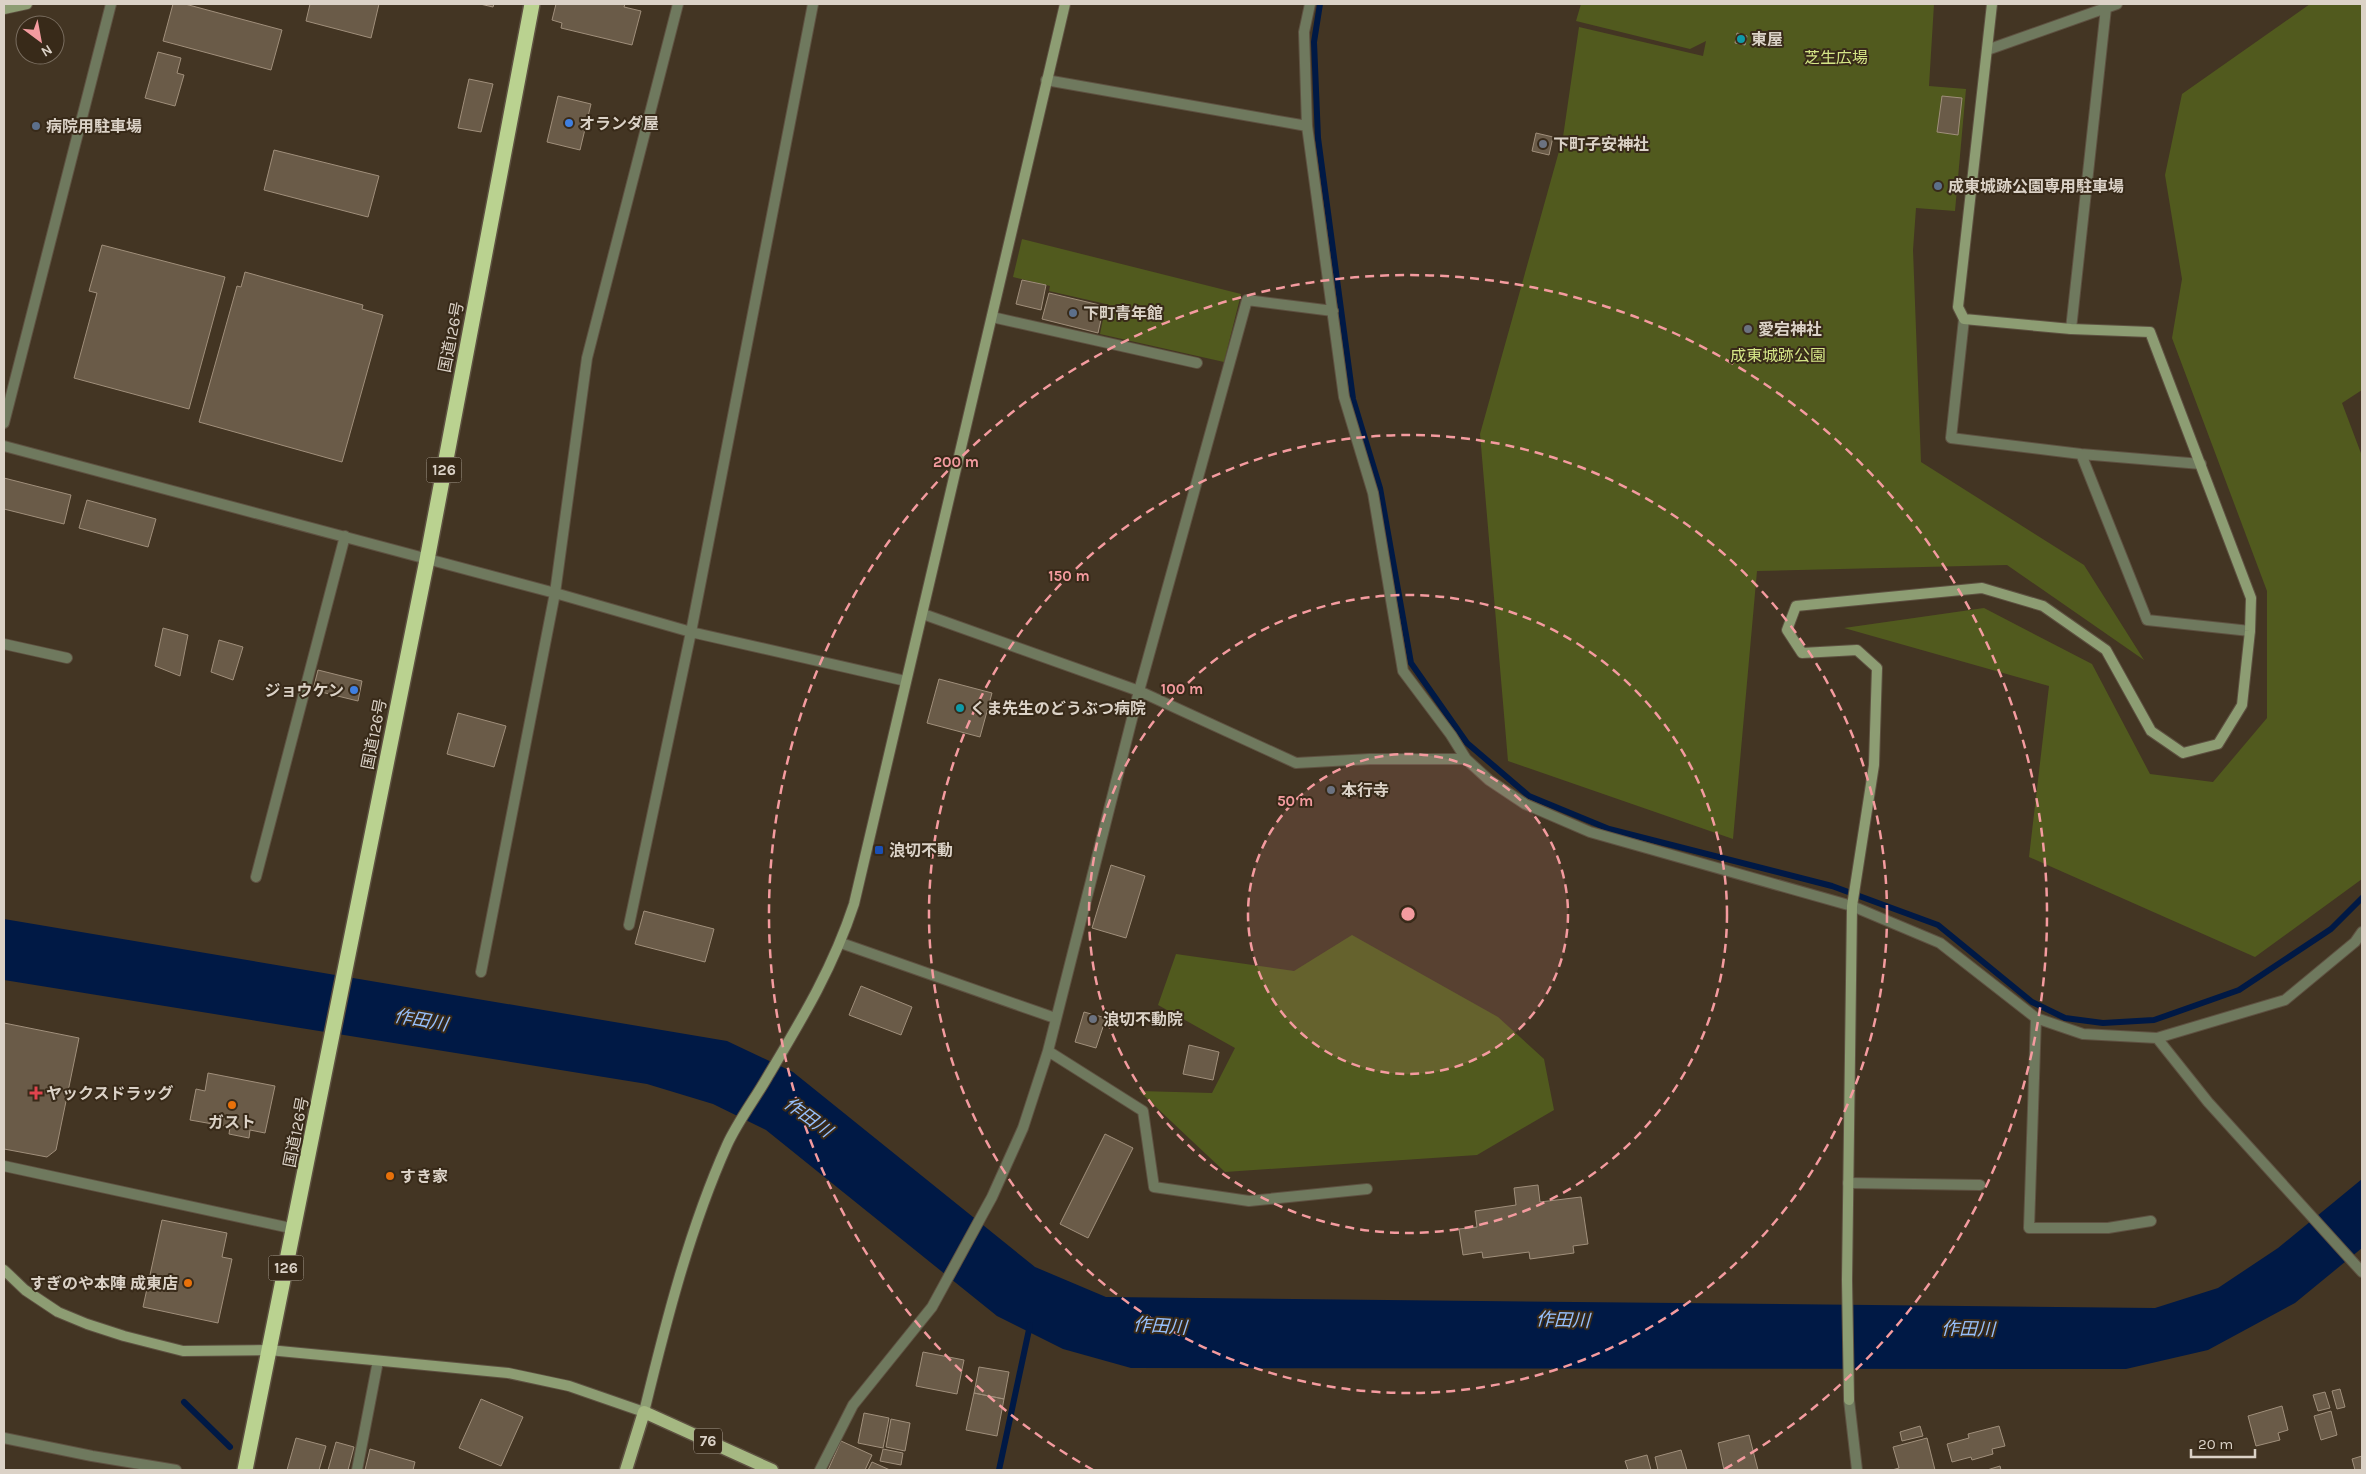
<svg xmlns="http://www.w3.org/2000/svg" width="2366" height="1474" viewBox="0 0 2366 1474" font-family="Karla,'Noto Sans JP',sans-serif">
<rect width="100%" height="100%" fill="#433523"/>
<path fill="#515a1e" d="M 1581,4 L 1934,4 L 1929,86 L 1966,89 L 1955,211 L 1916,208 L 1913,250 L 1921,462 L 2084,565 L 2144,660 L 2007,565 L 1757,571 L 1733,839 L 1508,761 L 1480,434 L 1563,137 L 1579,27 L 1703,56 L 1706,41 L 1690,49 L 1576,21 Z
M 2310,4 L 2362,4 L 2362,390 L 2342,403 L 2362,456 L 2362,879 L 2255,957 L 2029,857 L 2049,686 L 1844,628 L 1984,608 L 2092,664 L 2150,774 L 2213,782 L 2267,718 L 2267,591 L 2172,338 L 2182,279 L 2165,175 L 2182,94 Z
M 1022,239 L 1241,294 L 1224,362 L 1100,334 L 1106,304 L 1049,291 L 1050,286 L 1013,277 Z
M 1352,935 L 1498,1017 L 1544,1059 L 1554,1110 L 1477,1155 L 1225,1172 L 1139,1091 L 1212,1093 L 1235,1048 L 1158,1005 L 1176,954 L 1294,971 Z"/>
<path fill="#001945" d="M 4,919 L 727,1041 L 793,1072 L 1035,1267 L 1106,1297 L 2155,1308 L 2218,1288 L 2278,1248 L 2362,1179 L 2362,1248 L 2295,1303 L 2208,1350 L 2126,1369 L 1131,1368 L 1063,1349 L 997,1316 L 766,1130 L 713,1104 L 647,1084 L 4,980 Z"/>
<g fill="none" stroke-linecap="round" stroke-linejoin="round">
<path stroke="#001945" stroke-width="6" d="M 1320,4 L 1314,42 L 1318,138 L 1353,399 L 1380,488 L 1411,663 L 1467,743 L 1529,796 L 1609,829 L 1832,886 L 1938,925 L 2032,1002 L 2065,1018 L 2103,1023 L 2154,1020 L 2239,990 L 2331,929 L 2362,898
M 184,1402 L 230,1447
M 999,1470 L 1030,1325"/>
</g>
<path fill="#6a5b48" stroke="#a08f7b" d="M 173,4 L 185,4 L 282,30 L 271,70 L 163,41 Z
M 310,4 L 379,4 L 371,38 L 306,21 Z
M 480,4 L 494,4 L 493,7 Z
M 556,4 L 625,4 L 624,7 L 641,11 L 632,45 L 561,28 L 562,23 L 552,20 Z
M 1737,33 L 1747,36 L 1745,45 L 1735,43 Z
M 158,52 L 181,58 L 177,73 L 184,75 L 175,106 L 145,98 Z
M 469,79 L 493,84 L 481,132 L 458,128 Z
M 558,96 L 591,104 L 580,150 L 547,142 Z
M 1942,96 L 1962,98 L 1958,135 L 1937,132 Z
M 1536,133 L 1553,137 L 1549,155 L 1532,151 Z
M 274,150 L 379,176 L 368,217 L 264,190 Z
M 102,245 L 225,277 L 189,409 L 74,378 L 97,293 L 89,291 Z
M 245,272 L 363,305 L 362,309 L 383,315 L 342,462 L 199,422 L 237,286 L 241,287 Z
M 1022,280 L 1046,285 L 1041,310 L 1016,304 Z
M 1049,293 L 1104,306 L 1098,333 L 1042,319 Z
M 4,478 L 71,495 L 64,524 L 4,509 Z
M 87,500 L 156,519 L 148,547 L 79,528 Z
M 163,628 L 188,635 L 180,676 L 155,666 Z
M 219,640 L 243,647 L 233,680 L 211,672 Z
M 318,670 L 362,681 L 358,701 L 313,690 Z
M 939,679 L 992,693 L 980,737 L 927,723 Z
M 458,713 L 506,726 L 494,767 L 447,754 Z
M 1111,865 L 1145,876 L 1126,938 L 1092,928 Z
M 644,911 L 714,929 L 705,962 L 635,944 Z
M 861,986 L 912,1007 L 901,1035 L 849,1015 Z
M 1084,1012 L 1106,1018 L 1096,1048 L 1075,1042 Z
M 4,1023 L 79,1038 L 56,1150 L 47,1157 L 4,1149 Z
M 1189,1045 L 1219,1052 L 1213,1080 L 1183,1074 Z
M 208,1073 L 275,1086 L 265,1133 L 250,1130 L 249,1138 L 229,1134 L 230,1127 L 190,1120 L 196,1089 L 205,1091 Z
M 1105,1134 L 1133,1148 L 1088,1238 L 1060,1224 Z
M 1538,1185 L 1540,1202 L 1581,1197 L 1588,1244 L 1573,1246 L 1574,1253 L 1530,1259 L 1529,1252 L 1483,1258 L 1482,1252 L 1463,1255 L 1459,1229 L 1477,1227 L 1475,1211 L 1516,1205 L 1514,1188 Z
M 162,1220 L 227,1233 L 222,1257 L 232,1259 L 218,1323 L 143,1307 Z
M 923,1352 L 964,1360 L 957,1394 L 916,1386 Z
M 979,1367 L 1009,1372 L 1004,1399 L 974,1393 Z
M 2340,1389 L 2345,1407 L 2337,1409 L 2332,1391 Z
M 2325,1392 L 2330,1408 L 2318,1411 L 2313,1395 Z
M 974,1393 L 1004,1399 L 997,1436 L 966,1430 Z
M 481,1399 L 523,1417 L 501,1466 L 459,1448 Z
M 2282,1406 L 2288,1430 L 2278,1433 L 2280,1440 L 2256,1446 L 2248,1416 Z
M 2331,1411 L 2337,1435 L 2321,1440 L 2314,1416 Z
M 864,1413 L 889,1418 L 883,1448 L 858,1443 Z
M 891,1419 L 910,1423 L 905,1451 L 886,1447 Z
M 1920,1426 L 1923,1436 L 1902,1441 L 1900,1432 Z
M 1999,1426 L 2005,1446 L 1992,1449 L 1993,1454 L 1972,1460 L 1971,1457 L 1952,1462 L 1947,1444 L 1969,1438 L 1968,1434 Z
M 1749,1435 L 1758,1470 L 1724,1470 L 1718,1443 Z
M 296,1438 L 326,1446 L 319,1470 L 287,1470 Z
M 1927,1438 L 1935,1470 L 1892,1470 L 1899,1468 L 1893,1447 Z
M 841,1441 L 872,1455 L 865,1470 L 828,1470 Z
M 336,1442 L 354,1447 L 348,1470 L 328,1470 Z
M 370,1449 L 415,1462 L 413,1470 L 365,1470 Z
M 883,1449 L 903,1453 L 901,1465 L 880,1461 Z
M 1681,1450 L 1687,1470 L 1658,1470 L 1655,1457 Z
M 1647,1455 L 1651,1470 L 1628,1470 L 1625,1461 Z
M 2362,1456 L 2362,1470 L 2355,1470 L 2352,1459 Z
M 872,1462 L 890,1470 L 868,1470 Z
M 2000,1466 L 2001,1470 L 1987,1470 Z"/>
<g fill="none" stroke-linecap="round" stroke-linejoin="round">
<defs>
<path id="street" d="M 1310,4 L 1304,32 L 1307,126 L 1344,397 L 1373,493 L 1403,671 L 1451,735 L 1466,759 L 1489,780 L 1525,804 L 1590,832 L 1852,906 L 1940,943 L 2036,1018 L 2083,1034 L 2157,1038 L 2285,1000 L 2355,942 L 2362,932
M 1987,50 L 2117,4
M 1046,80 L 1307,126
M 992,317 L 1197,363
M 1964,319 L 1951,438 L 2081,454 L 2201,464
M 2071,329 L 2106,8
M 4,423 L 111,4
M 4,446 L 555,593 L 691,632 L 906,681
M 2081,454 L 2147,620 L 2250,631
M 923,614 L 1139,691 L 1296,763 L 1370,759 L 1466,759
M 4,644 L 67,658
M 256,877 L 345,536
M 629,925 L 691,632 L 813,4
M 841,943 L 1055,1018
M 481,972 L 555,593 L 587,358 L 678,4
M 2036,1018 L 2029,1228 L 2108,1228 L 2151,1221
M 2157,1038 L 2208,1102 L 2362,1272
M 1048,1051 L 1143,1111 L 1154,1187 L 1249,1201 L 1367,1189
M 4,1166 L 295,1229
M 1848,1183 L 1980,1185
M 1849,1400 L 1857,1470
M 4,1438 L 92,1456 L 176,1470
M 357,1470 L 378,1361
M 820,1470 L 853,1405 L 932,1307 L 992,1197 L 1023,1128 L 1048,1051 L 1139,691 L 1247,300 L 1333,311"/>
<path id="secondary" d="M 4,9 L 27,4
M 4,1270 L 25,1290 L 58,1312 L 87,1324 L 124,1336 L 183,1351 L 269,1350 L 508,1373 L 569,1386 L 644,1412 C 666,1322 689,1230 727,1145 C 738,1121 755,1099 768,1076 C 802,1019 833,968 854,904 L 1065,4
M 1849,1400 L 1847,1280 L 1852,906 L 1874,765 L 1877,668 L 1857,650 L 1802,653 L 1787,630 L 1796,606 L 1982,588 L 2043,606 L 2106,650 L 2151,731 L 2183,753 L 2218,744 L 2242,705 L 2250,631 L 2251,598 L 2150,332 L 2071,329 L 1964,319 L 1958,307 L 1992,4"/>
<path id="primary" d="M 626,1470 L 644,1412 L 772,1470"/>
<path id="highway" d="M 245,1470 L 427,560 L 532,4"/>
</defs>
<use href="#street" stroke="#5e5141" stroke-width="12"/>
<use href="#secondary" stroke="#5e5141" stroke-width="12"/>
<use href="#primary" stroke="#5e5141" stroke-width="15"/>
<use href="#highway" stroke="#5e5141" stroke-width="18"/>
<use href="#street" stroke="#6f795e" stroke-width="10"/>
<use href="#secondary" stroke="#8d9d73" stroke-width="10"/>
<use href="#primary" stroke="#a5b882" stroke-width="12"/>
<use href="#highway" stroke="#bad290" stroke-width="15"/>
</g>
<circle cx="1408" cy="914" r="160" fill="#f49b9f" fill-opacity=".12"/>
<g fill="none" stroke="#f49b9f" stroke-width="2.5" stroke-dasharray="9 6">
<circle cx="1408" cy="914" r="160"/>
<circle cx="1408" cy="914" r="319"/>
<circle cx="1408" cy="914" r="479"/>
<path d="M1093 1470A639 639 0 1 1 1723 1470"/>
</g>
<g fill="#0f9aa8" stroke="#382a19" stroke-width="2">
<circle cx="1741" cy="39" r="5"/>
<circle cx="960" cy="708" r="5"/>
</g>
<g fill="#3f7fe0" stroke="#382a19" stroke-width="2">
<circle cx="569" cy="123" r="5"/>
<circle cx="354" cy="690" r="5"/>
</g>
<g fill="#5c6f8a" stroke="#382a19" stroke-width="2">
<circle cx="36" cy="126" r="5"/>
<circle cx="1938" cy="186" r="5"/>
<circle cx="1073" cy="313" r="5"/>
</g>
<g fill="#6b7280" stroke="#382a19" stroke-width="2">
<circle cx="1543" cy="144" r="5"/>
<circle cx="1748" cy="329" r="5"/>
<circle cx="1331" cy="790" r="5"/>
<circle cx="1093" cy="1019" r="5"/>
</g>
<rect fill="#1a4fb4" stroke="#382a19" stroke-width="2" x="874" y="845" width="10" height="10" rx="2.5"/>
<path fill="#e0444e" stroke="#382a19" stroke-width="2" d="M33.5 1085.5h5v5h5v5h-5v5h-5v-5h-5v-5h5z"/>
<g fill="#e8710a" stroke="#382a19" stroke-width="2">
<circle cx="232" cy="1105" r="5"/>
<circle cx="390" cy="1176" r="5"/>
<circle cx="188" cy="1283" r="5"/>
</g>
<g text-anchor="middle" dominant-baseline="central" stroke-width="4" stroke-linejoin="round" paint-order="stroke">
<g fill="#382a19" stroke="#aaa093" stroke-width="1">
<rect x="426.5" y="457.5" width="35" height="25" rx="4"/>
<rect x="268.5" y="1255.5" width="35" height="25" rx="4"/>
<rect x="694" y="1428.5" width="28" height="25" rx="4"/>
</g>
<g font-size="15" font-weight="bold" fill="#dbd2c7">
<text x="444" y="470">126</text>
<text x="286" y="1268">126</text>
<text x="708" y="1441">76</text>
</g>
<g font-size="16" font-weight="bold" fill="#dbd2c7" stroke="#382a19" text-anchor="start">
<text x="1751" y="39">東屋</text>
<text x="579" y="123">オランダ屋</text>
<text x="46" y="126">病院用駐車場</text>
<text x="1553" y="144">下町子安神社</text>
<text x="1948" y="186">成東城跡公園専用駐車場</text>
<text x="1083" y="313">下町青年館</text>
<text x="1758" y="329">愛宕神社</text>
<text x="344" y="690" text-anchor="end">ジョウケン</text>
<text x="970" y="708">くま先生のどうぶつ病院</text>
<text x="1341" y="790">本行寺</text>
<text x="889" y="850">浪切不動</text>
<text x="1103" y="1019">浪切不動院</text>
<text x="46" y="1093">ヤックスドラッグ</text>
<text x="232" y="1122" text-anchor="middle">ガスト</text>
<text x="400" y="1176">すき家</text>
<text x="178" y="1283" text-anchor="end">すぎのや本陣 成東店</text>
</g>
<g font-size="16" fill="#d4e586" stroke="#382a19">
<text x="1836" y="57">芝生広場</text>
<text x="1778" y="355">成東城跡公園</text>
</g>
<g font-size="16" fill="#dbd2c7" stroke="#382a19">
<text transform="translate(451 337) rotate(-79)">国道126号</text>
<text transform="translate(374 734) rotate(-79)">国道126号</text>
<text transform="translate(296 1132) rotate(-79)">国道126号</text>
</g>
<g font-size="18" font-style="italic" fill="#97c0fc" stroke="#382a19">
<text transform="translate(421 1020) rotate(10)">作田川</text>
<text transform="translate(808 1117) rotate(36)">作田川</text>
<text transform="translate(1563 1320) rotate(2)">作田川</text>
<text transform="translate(1160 1326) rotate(4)">作田川</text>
<text transform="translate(1968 1329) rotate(1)">作田川</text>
</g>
</g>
<circle cx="1408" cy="914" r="8" fill="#f49b9f" stroke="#382a19" stroke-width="2.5"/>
<g font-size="15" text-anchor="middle" font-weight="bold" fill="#f49b9f" stroke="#382a19" stroke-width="4" stroke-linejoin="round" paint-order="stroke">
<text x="956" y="467">200 m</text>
<text x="1069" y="581">150 m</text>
<text x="1182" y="694">100 m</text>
<text x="1295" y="806">50 m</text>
</g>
<rect width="2366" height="1474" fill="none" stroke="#dbd2c7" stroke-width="10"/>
<g transform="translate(40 40) rotate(148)"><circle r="24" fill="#382a19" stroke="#796d5f"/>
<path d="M0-4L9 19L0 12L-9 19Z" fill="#f49b9f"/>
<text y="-8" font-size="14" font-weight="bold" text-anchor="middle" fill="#dbd2c7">N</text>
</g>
<path d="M2191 1449v8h64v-8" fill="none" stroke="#dbd2c7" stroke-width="2.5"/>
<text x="2198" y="1449" font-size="15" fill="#dbd2c7" stroke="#382a19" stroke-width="4" paint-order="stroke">20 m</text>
</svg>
